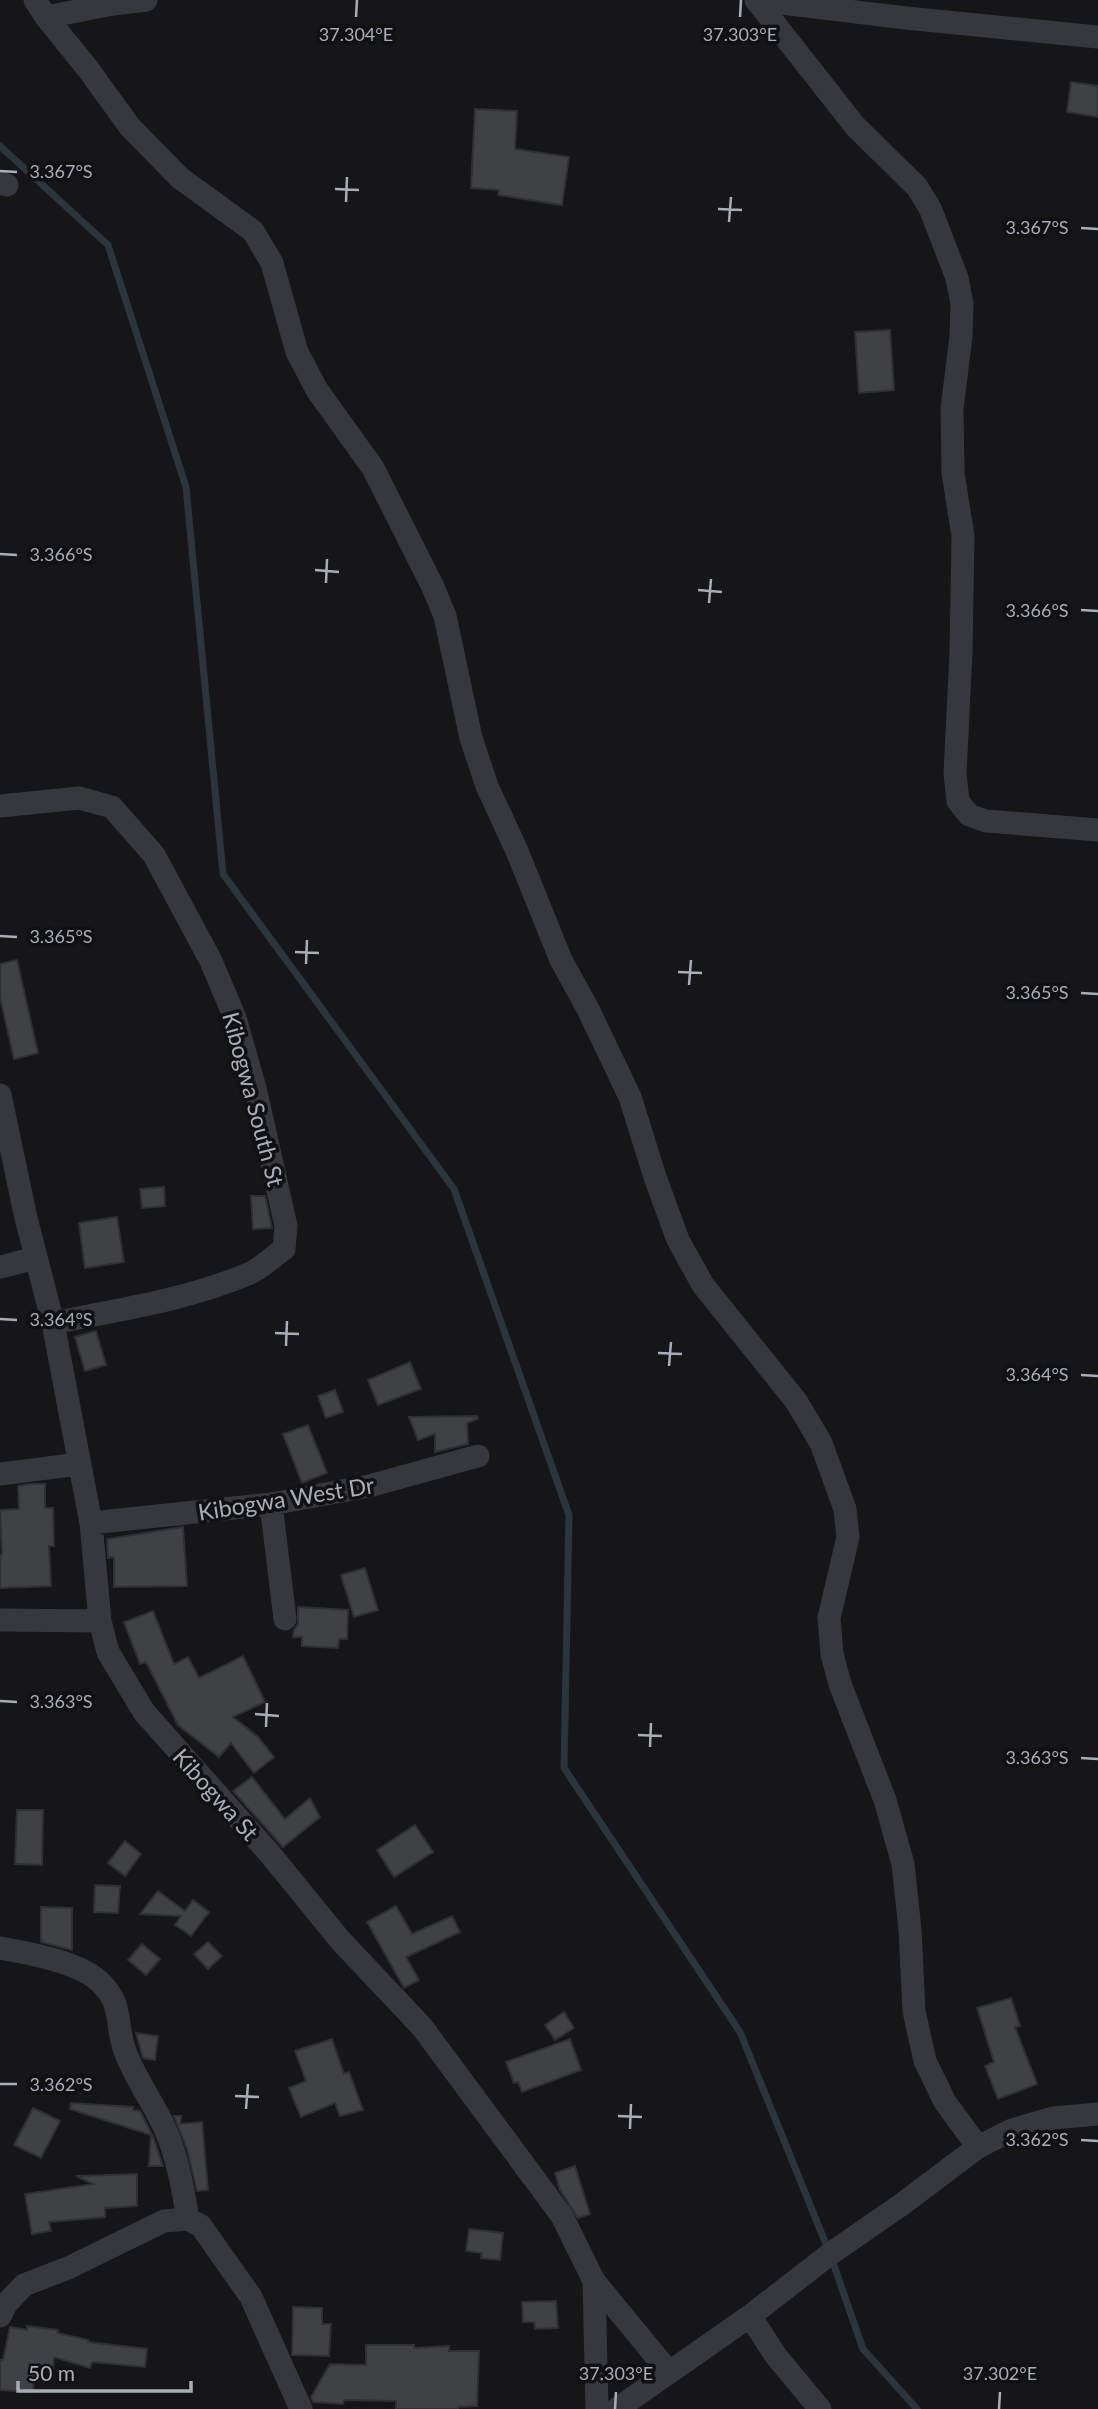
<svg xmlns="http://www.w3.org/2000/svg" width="1098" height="2409" viewBox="0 0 1098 2409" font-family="Lato,sans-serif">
<rect width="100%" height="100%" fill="#161618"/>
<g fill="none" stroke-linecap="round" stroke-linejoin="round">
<path stroke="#2c353c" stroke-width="7" d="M 0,146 L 108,245 L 186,487 L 223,874 L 454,1189 L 569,1515 L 564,1768 L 740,2032 L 830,2254 L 863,2349 L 917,2409"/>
</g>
<path fill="#404145" stroke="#303034" stroke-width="2" d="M 1071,82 L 1098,86 L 1098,117 L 1067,112 Z
M 475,109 L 517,111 L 515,149 L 569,157 L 562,205 L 498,195 L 499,190 L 471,188 Z
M 890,330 L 894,390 L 859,393 L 855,332 Z
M 17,960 L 38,1053 L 14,1059 L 0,997 L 0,964 Z
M 164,1187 L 165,1206 L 142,1208 L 140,1189 Z
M 251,1196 L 265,1196 L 272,1228 L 253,1229 Z
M 117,1217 L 124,1262 L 85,1268 L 79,1223 Z
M 96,1331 L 106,1365 L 85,1371 L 75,1337 Z
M 410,1362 L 421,1389 L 378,1405 L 368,1380 Z
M 335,1390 L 343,1412 L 326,1418 L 318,1396 Z
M 477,1416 L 478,1419 L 467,1423 L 468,1444 L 435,1452 L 435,1434 L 418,1440 L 409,1417 Z
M 308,1425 L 327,1473 L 302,1483 L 283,1434 Z
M 29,1484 L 45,1484 L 45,1508 L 53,1508 L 54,1546 L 49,1546 L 51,1586 L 0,1588 L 0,1555 L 2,1555 L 0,1510 L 19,1509 L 18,1486 Z
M 183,1527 L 187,1586 L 114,1587 L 114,1557 L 108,1558 L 107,1539 Z
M 365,1568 L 378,1610 L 354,1617 L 341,1575 Z
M 298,1607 L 348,1610 L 347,1639 L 339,1639 L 338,1648 L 302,1646 L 302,1637 L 293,1637 L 294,1630 L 298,1624 Z
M 153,1611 L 174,1664 L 188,1657 L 199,1678 L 243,1656 L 265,1702 L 233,1717 L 258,1737 L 274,1757 L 254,1773 L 231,1743 L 219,1757 L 178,1725 L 146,1662 L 140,1664 L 124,1622 Z
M 252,1777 L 285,1819 L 310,1798 L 320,1817 L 283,1847 L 233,1791 Z
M 17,1810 L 43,1810 L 42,1865 L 15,1864 Z
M 415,1825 L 433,1852 L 394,1877 L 377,1850 Z
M 125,1841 L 141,1854 L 125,1876 L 108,1863 Z
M 95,1885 L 120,1886 L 118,1913 L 94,1912 Z
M 158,1891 L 185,1911 L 193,1900 L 209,1912 L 191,1936 L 175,1925 L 181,1916 L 140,1914 Z
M 396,1906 L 412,1934 L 452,1916 L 460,1932 L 406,1957 L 419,1980 L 404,1988 L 367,1922 Z
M 41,1907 L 72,1908 L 72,1950 L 41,1942 Z
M 208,1942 L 222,1956 L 208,1969 L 194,1954 Z
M 142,1944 L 160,1959 L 146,1975 L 128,1960 Z
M 1011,1998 L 1020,2026 L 1015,2027 L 1037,2084 L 998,2099 L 985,2066 L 994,2062 L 977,2008 Z
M 564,2012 L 574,2028 L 555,2040 L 545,2025 Z
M 136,2033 L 158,2036 L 155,2060 L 143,2058 Z
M 332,2039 L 344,2074 L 349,2072 L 363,2110 L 340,2116 L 335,2103 L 301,2117 L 289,2088 L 306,2081 L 295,2051 Z
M 570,2039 L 581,2070 L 522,2092 L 518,2082 L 514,2083 L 506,2062 Z
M 71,2103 L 133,2107 L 133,2110 L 140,2111 L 153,2137 L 163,2166 L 149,2166 L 151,2135 L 70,2109 Z
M 33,2108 L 60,2121 L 41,2158 L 14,2145 Z
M 174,2116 L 181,2116 L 180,2124 L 202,2122 L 208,2190 L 197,2191 L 187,2149 Z
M 575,2166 L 590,2214 L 578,2218 L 560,2190 L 555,2173 Z
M 137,2174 L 137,2206 L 105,2208 L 105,2217 L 49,2222 L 51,2231 L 32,2234 L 25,2194 L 93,2184 L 76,2176 Z
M 469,2229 L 503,2233 L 500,2260 L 481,2258 L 482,2253 L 466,2251 Z
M 556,2301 L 558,2328 L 535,2329 L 534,2322 L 523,2322 L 522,2302 Z
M 293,2307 L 322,2308 L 322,2324 L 331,2324 L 329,2356 L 292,2355 Z
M 27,2326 L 58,2330 L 58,2333 L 88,2340 L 88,2342 L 147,2349 L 145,2367 L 92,2362 L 90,2368 L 54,2357 L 53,2370 L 35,2368 L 33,2392 L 0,2390 L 0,2360 L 3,2360 L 10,2327 L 27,2330 Z
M 366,2345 L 414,2345 L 414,2348 L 449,2346 L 449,2351 L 479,2351 L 477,2406 L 458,2407 L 458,2409 L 396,2409 L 396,2401 L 344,2400 L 343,2404 L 313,2402 L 311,2397 L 330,2364 L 366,2365 Z"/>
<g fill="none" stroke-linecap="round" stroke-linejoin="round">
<path stroke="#37383d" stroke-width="23" d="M 35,0 L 46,17 L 88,69 L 130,127 L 180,178 L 253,231 L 272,263 L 297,352 L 317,390 L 373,468 L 433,587 L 445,616 L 471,738 L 487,786 L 517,851 L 561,960 L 588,1009 L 630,1097 L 655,1177 L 678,1240 L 703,1285 L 796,1401 L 821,1443 L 845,1509 L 848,1537 L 829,1618 L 832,1654 L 840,1684 L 885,1800 L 903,1864 L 910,1930 L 914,2011 L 925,2061 L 945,2102 L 978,2147
M 756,0 L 855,126 L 917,187 L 930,208 L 957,278 L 962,304 L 961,336 L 952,409 L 953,473 L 963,536 L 961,652 L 955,774 L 958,801 L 969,815 L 986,821 L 1098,830
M 757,0 L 906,18 L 1098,37
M 46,17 L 113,4 L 146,0
M 0,183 L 7,185
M 0,806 L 79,798 L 112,807 L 154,855 L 211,961 L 235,1018 L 255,1088 L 286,1226 L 284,1249 C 272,1257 261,1269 248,1274 C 187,1300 117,1310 53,1323
M 0,1095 L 26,1218 L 53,1323 L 91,1523 L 100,1621 L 108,1652 L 144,1712 L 270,1854 L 340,1940 L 422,2027 L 562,2216 L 594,2281 L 597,2409
M 0,1267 L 36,1258
M 0,1474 L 79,1464
M 271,1504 L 285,1619
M 91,1523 L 271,1504 L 369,1486 L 478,1456
M 0,1620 L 100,1621
M 0,1948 C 29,1953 79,1962 100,1982 C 124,2005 115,2024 125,2051 C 135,2079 154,2103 166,2131 C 178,2159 183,2190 188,2219
M 594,2281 L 668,2371
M 0,2316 L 6,2304 L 24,2285 L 68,2268 L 164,2221 L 188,2219 L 201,2226 L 251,2297 L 301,2409
M 750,2316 L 776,2356 L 820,2409
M 617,2409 L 750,2316 L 830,2254 L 901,2205 L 978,2147 L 1012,2130 L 1053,2118 L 1098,2114"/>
</g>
<path fill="none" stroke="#a8adb8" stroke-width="2.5" d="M 356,17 L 357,0M 740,17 L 741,0M 0,171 L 17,172M 335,189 L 359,190M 346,202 L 347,177M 718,209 L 742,210M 729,222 L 731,197M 1081,228 L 1098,229M 0,554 L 17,555M 315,570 L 339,572M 326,583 L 327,559M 698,590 L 722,592M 709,603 L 711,579M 1081,610 L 1098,611M 0,936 L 17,937M 295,952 L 319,953M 306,964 L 307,940M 678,972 L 702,973M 689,985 L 691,960M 1081,993 L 1098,994M 0,1319 L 17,1320M 275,1333 L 299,1334M 286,1346 L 287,1321M 658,1353 L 682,1354M 669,1366 L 671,1342M 1081,1375 L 1098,1376M 0,1701 L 17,1702M 255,1714 L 279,1716M 266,1727 L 267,1703M 638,1735 L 662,1736M 650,1747 L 651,1723M 1081,1758 L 1098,1759M 0,2084 L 17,2084M 235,2096 L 259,2097M 246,2109 L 248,2084M 618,2116 L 642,2117M 630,2129 L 631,2104M 1081,2140 L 1098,2141M 615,2409 L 616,2392M 999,2409 L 1000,2392"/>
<g text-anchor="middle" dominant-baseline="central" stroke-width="7" stroke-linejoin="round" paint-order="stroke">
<g font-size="23" fill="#a8adb8" stroke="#111113">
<text transform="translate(254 1099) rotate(75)">Kibogwa South St</text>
<text transform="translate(286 1498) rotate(-9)">Kibogwa West Dr</text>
<text transform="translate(216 1794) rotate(48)">Kibogwa St</text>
</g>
</g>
<g font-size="18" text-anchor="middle" fill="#a8adb8" stroke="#111113" stroke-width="7" stroke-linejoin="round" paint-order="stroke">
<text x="356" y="41">37.304°E</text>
<text x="740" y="41">37.303°E</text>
<text x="61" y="178">3.367°S</text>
<text x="1037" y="234">3.367°S</text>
<text x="61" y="561">3.366°S</text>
<text x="1037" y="617">3.366°S</text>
<text x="61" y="943">3.365°S</text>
<text x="1037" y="999">3.365°S</text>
<text x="61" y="1326">3.364°S</text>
<text x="1037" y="1381">3.364°S</text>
<text x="61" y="1708">3.363°S</text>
<text x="1037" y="1764">3.363°S</text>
<text x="61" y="2091">3.362°S</text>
<text x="1037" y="2146">3.362°S</text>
<text x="616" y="2380">37.303°E</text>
<text x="1000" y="2380">37.302°E</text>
</g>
<path d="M18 2381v10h173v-10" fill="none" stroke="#a8adb8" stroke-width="3.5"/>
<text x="28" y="2381" font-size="21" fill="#a8adb8" stroke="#111113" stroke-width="5" paint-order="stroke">50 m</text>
</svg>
